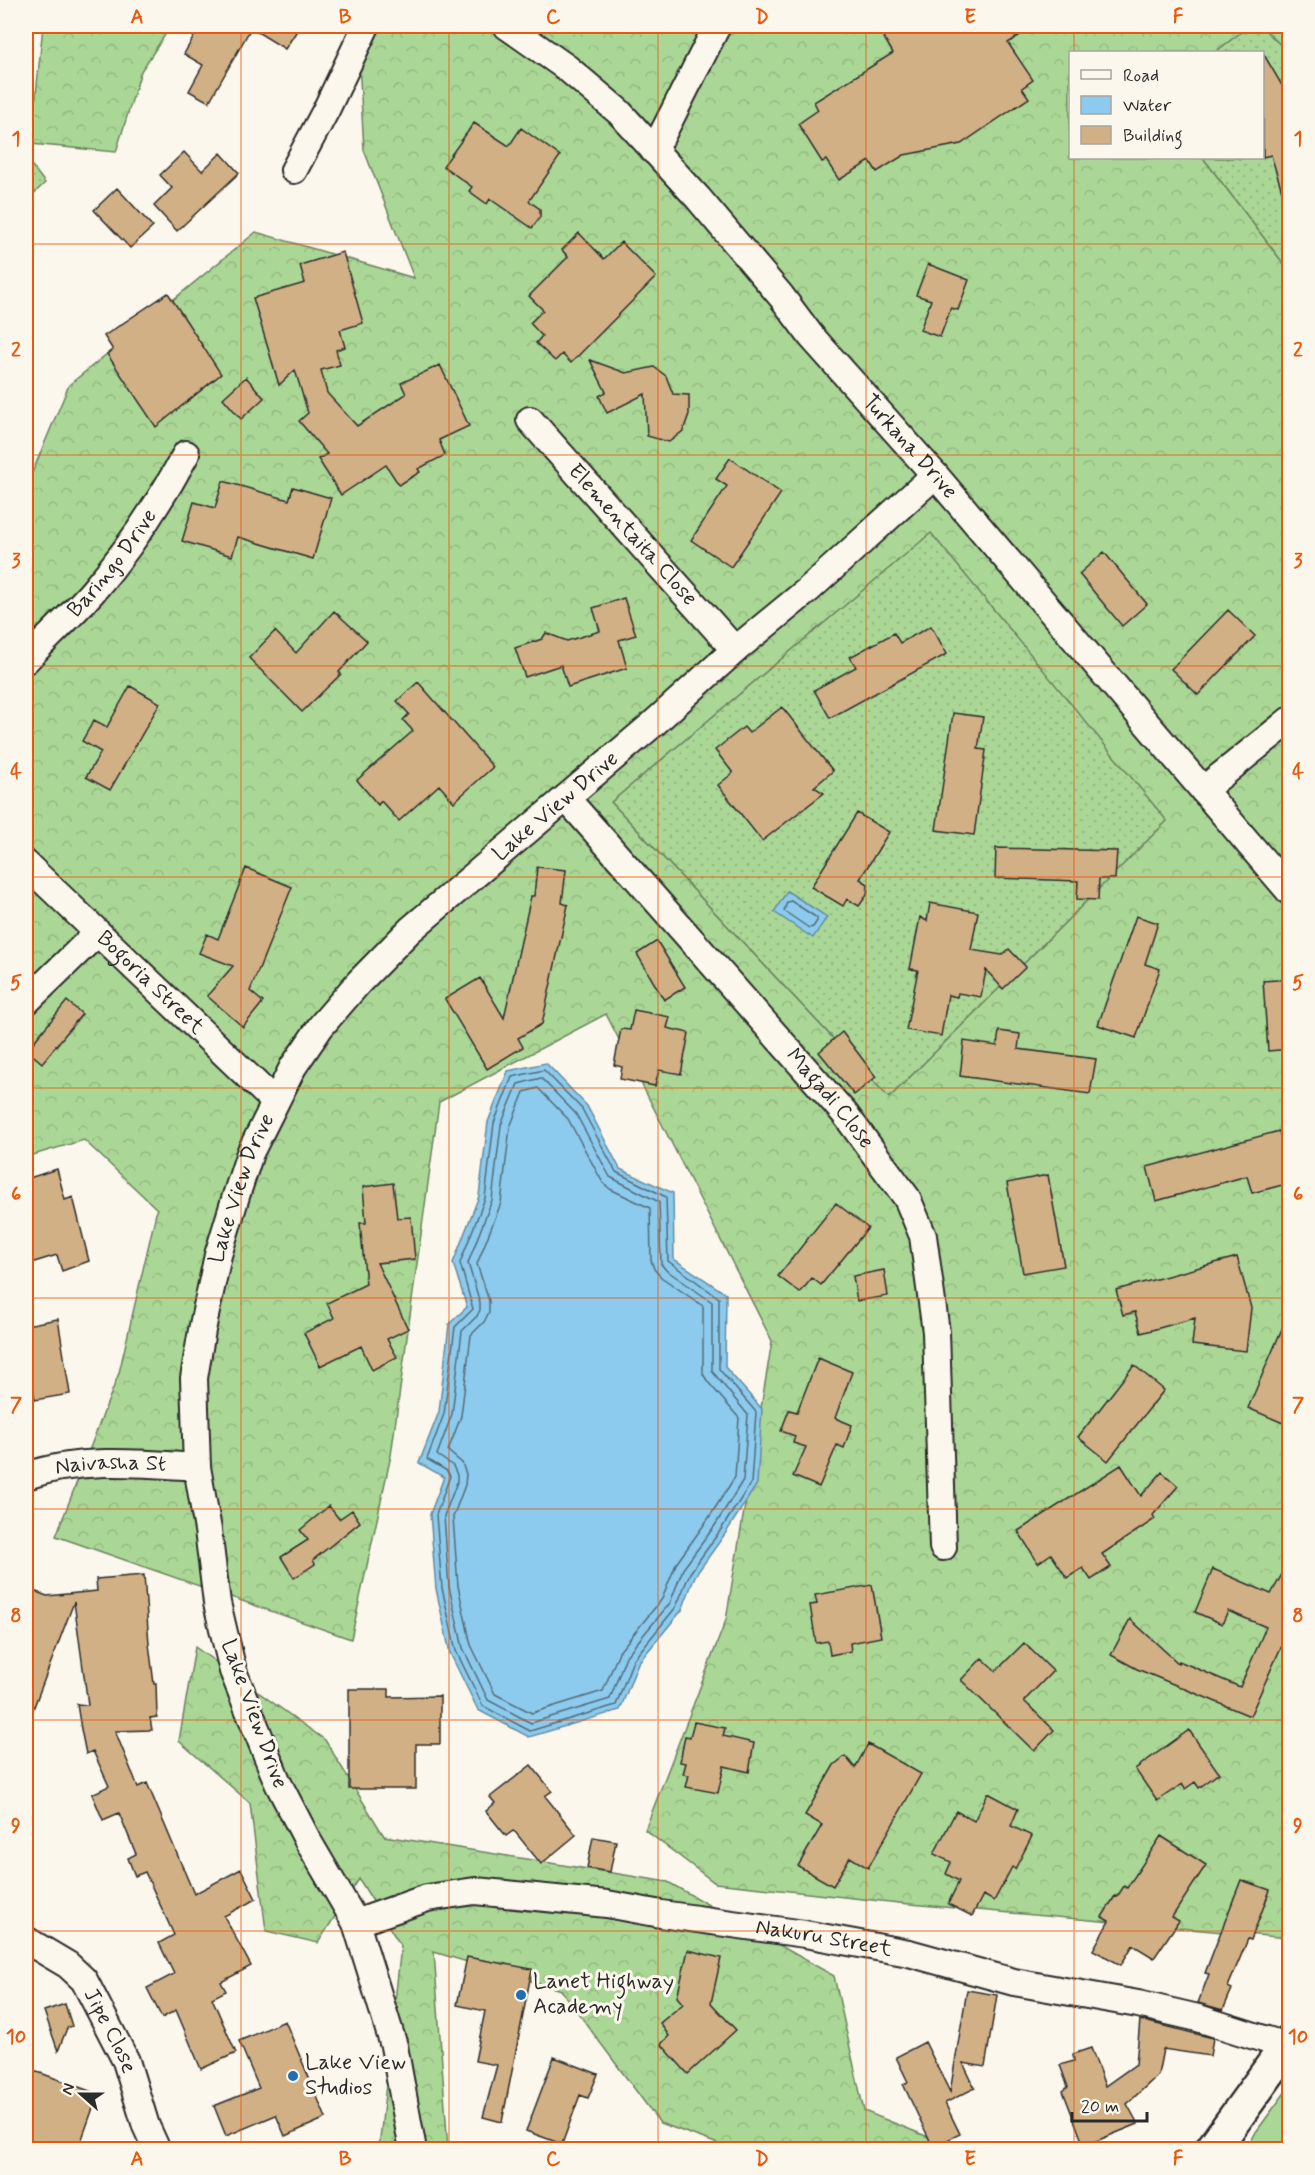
<svg xmlns="http://www.w3.org/2000/svg" width="1315" height="2175" viewBox="0 0 1315 2175" font-family="Mynerve,sans-serif">
<defs>
<pattern id="grass-dots" width="8" height="8" patternUnits="userSpaceOnUse" patternTransform="scale(1.5)"><rect width="8" height="8" fill="#abd796"/><path d="M2 2h.1M6 6h.1" fill="none" stroke="#93b981" stroke-width="1.8" stroke-linecap="round"/></pattern>
<pattern id="forest-crowns" width="20" height="18" patternUnits="userSpaceOnUse" patternTransform="scale(1.5)"><rect width="20" height="18" fill="#abd796"/><path d="M2 6a3 3 0 1 1 6 0M12 15a3 3 0 1 1 6 0" fill="none" stroke="#93b981"/></pattern>
</defs>
<rect width="100%" height="100%" fill="#fbf7ec"/>
<filter id="ink" filterUnits="userSpaceOnUse"><feTurbulence type="fractalNoise" baseFrequency=".0167" numOctaves="2"/><feDisplacementMap in="SourceGraphic" scale="12" xChannelSelector="R" yChannelSelector="G"/><feConvolveMatrix kernelMatrix="1 2 1 2 8 2 1 2 1" color-interpolation-filters="sRGB"/></filter>
<g filter="url(#ink)">
<path fill="url(#grass-dots)" stroke="#6b8160" stroke-width="1.5" d="M 1249,26 L 1261,26 L 1289,53 L 1289,271 L 1203,158 L 1262,158 L 1262,52 L 1215,52 Z
M 26,158 L 45,183 L 26,201 Z
M 931,532 L 1168,821 L 889,1098 L 611,802 Z"/>
<path fill="url(#forest-crowns)" stroke="#6b8160" stroke-width="1.5" fill-rule="evenodd" d="M 43,26 L 171,26 L 141,71 L 116,152 L 31,144 Z
M 357,26 L 1249,26 L 1215,52 L 1070,52 L 1070,158 L 1203,158 L 1289,271 L 1289,1938 L 899,1903 L 715,1883 L 645,1830 L 726,1620 L 772,1341 L 606,1014 L 439,1102 L 391,1455 L 351,1639 L 56,1536 L 119,1373 L 157,1209 L 84,1140 L 26,1157 L 26,476 L 32,473 L 69,385 L 256,232 L 414,278 L 364,150 ZM 931,533 L 1167,821 L 889,1098 L 611,802 Z
M 1261,26 L 1289,26 L 1289,53 Z
M 195,1647 L 325,1740 L 384,1836 L 668,1882 L 834,1976 L 864,2111 L 958,2149 L 732,2149 L 660,2123 L 561,1990 L 434,1952 L 448,2149 L 379,2149 L 401,1946 L 359,1879 L 318,1943 L 266,1931 L 250,1803 L 179,1741 Z"/>
<path fill="#abd796" stroke="#6b8160" stroke-width="1.5" d="M 1289,2087 L 1289,2149 L 1247,2149 L 1256,2132 Z"/>
<path fill="#8ccbed" stroke="#658b9f" stroke-width="1.5" d="M 787,891 L 827,917 L 813,938 L 774,912 Z
M 546,1063 L 587,1106 L 620,1169 L 673,1193 L 674,1259 L 726,1294 L 725,1367 L 762,1409 L 757,1484 L 727,1531 L 695,1576 L 682,1610 L 638,1663 L 620,1710 L 529,1737 L 478,1710 L 450,1653 L 436,1589 L 430,1514 L 444,1477 L 419,1463 L 439,1412 L 449,1324 L 467,1307 L 453,1263 L 479,1196 L 488,1122 L 508,1071 Z"/>
<g fill="none" stroke-linecap="round" stroke-linejoin="round">
<path stroke="#526b79" stroke-width="1.5" d="M 791,901 L 817,918 L 817,921 L 813,927 L 809,928 L 784,911 L 787,902 Z
M 544,1070 L 582,1109 L 616,1172 L 666,1197 L 668,1261 L 719,1298 L 719,1369 L 756,1412 L 751,1483 L 722,1528 L 690,1573 L 676,1607 L 633,1660 L 616,1705 L 530,1731 L 483,1706 L 456,1651 L 442,1588 L 436,1515 L 450,1476 L 447,1471 L 427,1459 L 444,1414 L 455,1327 L 473,1309 L 460,1263 L 485,1198 L 494,1123 L 512,1077 Z
M 541,1078 L 576,1114 L 610,1177 L 659,1202 L 661,1264 L 666,1270 L 712,1302 L 712,1371 L 748,1415 L 743,1480 L 716,1524 L 683,1569 L 670,1603 L 626,1656 L 610,1699 L 531,1723 L 488,1700 L 463,1648 L 449,1587 L 444,1516 L 457,1482 L 457,1475 L 453,1466 L 437,1455 L 452,1414 L 462,1331 L 477,1316 L 480,1310 L 480,1303 L 468,1263 L 492,1200 L 501,1125 L 518,1084 Z
M 538,1088 L 568,1119 L 603,1183 L 610,1189 L 650,1208 L 651,1260 L 654,1269 L 661,1277 L 703,1306 L 703,1374 L 708,1382 L 739,1418 L 735,1477 L 708,1519 L 676,1564 L 662,1599 L 619,1652 L 603,1691 L 532,1713 L 495,1694 L 471,1645 L 458,1586 L 453,1517 L 465,1485 L 466,1474 L 462,1463 L 448,1451 L 461,1416 L 471,1335 L 484,1322 L 489,1312 L 489,1301 L 477,1264 L 501,1203 L 510,1127 L 524,1092 Z"/>
</g>
<path fill="#d2b085" stroke="#2b2b2b" stroke-width="1.5" d="M 200,26 L 300,26 L 285,49 L 251,28 L 209,102 L 189,91 L 203,65 L 184,54 Z
M 877,26 L 1034,26 L 1008,43 L 1033,80 L 1022,88 L 1029,98 L 961,144 L 904,155 L 877,172 L 870,161 L 839,180 L 826,160 L 822,162 L 798,124 L 818,110 L 814,102 L 893,53 Z
M 1263,53 L 1284,89 L 1290,88 L 1290,200 L 1285,201 L 1271,155 L 1263,157 Z
M 474,123 L 509,146 L 521,128 L 560,156 L 529,201 L 540,209 L 540,217 L 532,228 L 490,199 L 487,204 L 469,191 L 472,187 L 443,166 Z
M 184,152 L 202,171 L 221,153 L 239,173 L 177,231 L 154,206 L 172,188 L 160,175 Z
M 117,188 L 153,227 L 130,248 L 94,210 Z
M 579,233 L 604,259 L 621,242 L 656,277 L 571,363 L 562,354 L 555,361 L 536,343 L 542,336 L 530,323 L 543,310 L 529,296 L 568,257 L 562,250 Z
M 343,252 L 363,323 L 340,330 L 345,347 L 336,350 L 340,365 L 321,370 L 327,393 L 357,426 L 406,394 L 401,383 L 440,365 L 469,426 L 439,440 L 445,455 L 418,469 L 420,472 L 399,485 L 386,465 L 341,495 L 318,459 L 327,454 L 299,421 L 308,413 L 295,370 L 279,385 L 253,298 L 305,283 L 300,265 Z
M 928,264 L 969,280 L 958,310 L 951,308 L 940,337 L 920,330 L 931,300 L 916,295 Z
M 168,293 L 221,374 L 156,427 L 107,354 L 113,350 L 104,336 Z
M 590,360 L 626,373 L 654,367 L 666,376 L 673,394 L 689,395 L 689,414 L 683,431 L 669,442 L 647,436 L 645,394 L 607,413 L 599,396 L 606,392 Z
M 246,377 L 264,398 L 241,419 L 223,398 Z
M 730,458 L 781,493 L 731,567 L 691,540 L 727,486 L 716,479 Z
M 223,481 L 289,500 L 293,487 L 331,498 L 313,559 L 238,537 L 232,556 L 182,541 L 194,502 L 215,508 Z
M 1104,552 L 1147,604 L 1122,626 L 1079,574 Z
M 624,598 L 636,635 L 619,640 L 627,668 L 568,687 L 561,665 L 525,677 L 515,648 L 542,639 L 546,633 L 567,641 L 600,631 L 593,608 Z
M 1228,610 L 1255,636 L 1198,695 L 1171,669 Z
M 334,611 L 367,641 L 339,672 L 341,674 L 302,712 L 249,658 L 275,631 L 296,653 Z
M 931,626 L 947,654 L 830,718 L 814,690 L 856,667 L 850,657 L 894,633 L 900,643 Z
M 418,682 L 493,767 L 454,802 L 439,785 L 399,821 L 381,801 L 378,805 L 357,780 L 413,731 L 403,720 L 409,714 L 397,701 Z
M 130,686 L 160,703 L 110,790 L 86,777 L 101,752 L 82,741 L 94,720 L 107,727 Z
M 782,707 L 833,771 L 814,787 L 824,793 L 762,841 L 718,785 L 733,773 L 715,750 L 744,727 L 749,733 Z
M 953,713 L 983,717 L 978,749 L 986,750 L 974,835 L 936,830 Z
M 857,813 L 889,832 L 860,879 L 868,884 L 867,895 L 859,906 L 847,899 L 843,906 L 811,887 Z
M 996,848 L 1117,851 L 1115,879 L 1099,879 L 1098,900 L 1077,899 L 1078,881 L 995,878 Z
M 537,867 L 566,870 L 562,903 L 568,905 L 542,1024 L 518,1038 L 523,1047 L 487,1069 L 445,999 L 480,978 L 504,1018 L 531,896 L 534,896 Z
M 246,868 L 292,887 L 250,991 L 263,1002 L 243,1027 L 207,996 L 233,966 L 199,953 L 207,934 L 218,939 Z
M 930,903 L 978,912 L 971,950 L 1002,955 L 1009,949 L 1026,967 L 1003,989 L 986,970 L 981,997 L 958,993 L 957,997 L 948,995 L 941,1036 L 906,1030 L 918,970 L 910,969 L 920,917 L 927,921 Z
M 1136,916 L 1158,923 L 1145,964 L 1160,969 L 1136,1038 L 1098,1025 Z
M 657,941 L 685,987 L 664,1000 L 637,954 Z
M 1290,979 L 1290,1049 L 1268,1051 L 1263,981 Z
M 67,1001 L 82,1014 L 42,1063 L 27,1050 Z
M 634,1010 L 670,1017 L 667,1028 L 689,1033 L 681,1074 L 659,1070 L 655,1086 L 620,1079 L 622,1067 L 614,1065 L 621,1029 L 630,1030 Z
M 999,1031 L 1020,1034 L 1018,1049 L 1096,1059 L 1090,1094 L 960,1076 L 964,1041 L 997,1046 Z
M 842,1032 L 876,1077 L 854,1095 L 819,1052 Z
M 1279,1131 L 1290,1171 L 1290,1183 L 1252,1193 L 1247,1176 L 1156,1201 L 1147,1167 Z
M 57,1169 L 65,1200 L 73,1197 L 89,1261 L 62,1271 L 57,1255 L 31,1263 L 30,1257 L 26,1259 L 26,1179 Z
M 1048,1175 L 1064,1266 L 1023,1273 L 1007,1183 Z
M 393,1183 L 397,1218 L 411,1217 L 415,1259 L 377,1263 L 408,1329 L 387,1339 L 397,1357 L 372,1370 L 361,1346 L 320,1366 L 304,1333 L 334,1318 L 327,1303 L 366,1284 L 360,1223 L 366,1223 L 363,1187 Z
M 836,1203 L 868,1228 L 821,1285 L 812,1278 L 800,1293 L 778,1276 Z
M 1237,1257 L 1251,1308 L 1246,1351 L 1192,1345 L 1195,1318 L 1141,1333 L 1135,1312 L 1123,1315 L 1116,1290 Z
M 884,1270 L 888,1296 L 857,1301 L 853,1276 Z
M 1290,1310 L 1290,1408 L 1283,1423 L 1248,1408 Z
M 58,1319 L 70,1394 L 35,1400 L 32,1382 L 26,1384 L 26,1325 Z
M 818,1358 L 852,1372 L 835,1418 L 852,1425 L 844,1448 L 837,1445 L 819,1487 L 793,1476 L 806,1447 L 793,1443 L 795,1436 L 781,1431 L 789,1410 L 797,1412 Z
M 1134,1365 L 1164,1390 L 1108,1461 L 1078,1437 Z
M 1121,1465 L 1141,1496 L 1162,1472 L 1178,1486 L 1153,1515 L 1155,1519 L 1102,1554 L 1111,1567 L 1091,1580 L 1083,1568 L 1067,1578 L 1051,1554 L 1038,1563 L 1018,1531 Z
M 329,1506 L 339,1519 L 352,1510 L 360,1522 L 313,1560 L 315,1564 L 294,1578 L 281,1557 L 308,1540 L 300,1530 Z
M 1290,1560 L 1290,1648 L 1282,1645 L 1250,1716 L 1137,1669 L 1111,1655 L 1130,1619 L 1178,1663 L 1179,1661 L 1240,1687 L 1266,1627 L 1228,1611 L 1222,1624 L 1195,1612 L 1213,1569 L 1271,1594 Z
M 144,1575 L 149,1644 L 154,1684 L 156,1684 L 157,1717 L 150,1718 L 152,1730 L 115,1731 L 138,1787 L 147,1783 L 194,1894 L 241,1869 L 256,1899 L 224,1916 L 251,1966 L 221,1982 L 226,1991 L 212,1998 L 236,2053 L 201,2069 L 176,2010 L 162,2018 L 147,1988 L 174,1974 L 159,1943 L 174,1935 L 145,1872 L 135,1876 L 128,1858 L 136,1854 L 119,1813 L 103,1820 L 92,1794 L 109,1786 L 93,1751 L 86,1754 L 81,1729 L 77,1704 L 88,1705 L 74,1602 L 27,1725 L 26,1725 L 26,1588 L 47,1596 L 97,1591 L 96,1579 Z
M 872,1585 L 881,1637 L 850,1643 L 851,1651 L 830,1655 L 828,1641 L 816,1643 L 810,1605 L 817,1604 L 815,1595 Z
M 1024,1643 L 1053,1671 L 1024,1701 L 1054,1730 L 1034,1751 L 961,1680 L 982,1658 L 996,1671 Z
M 349,1689 L 389,1689 L 389,1697 L 440,1696 L 440,1744 L 416,1744 L 416,1789 L 349,1789 Z
M 694,1722 L 725,1728 L 723,1736 L 754,1743 L 749,1772 L 724,1766 L 718,1793 L 686,1787 L 689,1775 L 683,1774 L 686,1763 L 680,1762 L 685,1736 L 690,1737 Z
M 1189,1730 L 1219,1773 L 1199,1788 L 1195,1782 L 1185,1789 L 1182,1784 L 1157,1801 L 1135,1769 Z
M 868,1744 L 921,1774 L 868,1868 L 850,1857 L 833,1886 L 798,1866 L 822,1825 L 805,1815 L 834,1765 L 845,1756 L 855,1768 Z
M 531,1765 L 552,1791 L 545,1796 L 576,1835 L 541,1864 L 516,1833 L 513,1831 L 506,1836 L 486,1811 L 495,1803 L 490,1797 Z
M 988,1793 L 1018,1809 L 1011,1826 L 1032,1836 L 1015,1869 L 1012,1867 L 994,1901 L 983,1895 L 972,1916 L 948,1904 L 959,1881 L 946,1874 L 951,1862 L 934,1854 L 956,1811 L 974,1821 Z
M 1161,1836 L 1206,1865 L 1172,1917 L 1179,1921 L 1154,1958 L 1133,1945 L 1121,1965 L 1093,1950 L 1109,1921 L 1102,1917 L 1115,1896 L 1117,1897 L 1124,1886 L 1127,1888 Z
M 593,1837 L 616,1841 L 610,1872 L 587,1868 Z
M 1241,1880 L 1270,1890 L 1251,1940 L 1248,1939 L 1228,1987 L 1232,1989 L 1223,2010 L 1198,2003 L 1209,1974 L 1205,1973 Z
M 688,1950 L 721,1958 L 711,2003 L 736,2030 L 688,2074 L 661,2044 L 669,2036 L 660,2023 L 683,2004 L 677,1997 Z
M 467,1957 L 532,1969 L 502,2122 L 483,2117 L 497,2065 L 475,2061 L 485,2011 L 457,2005 Z
M 967,1990 L 997,1995 L 985,2067 L 963,2063 L 975,2088 L 945,2103 L 960,2134 L 933,2147 L 903,2084 L 908,2082 L 896,2057 L 925,2042 L 950,2092 Z
M 65,2004 L 72,2026 L 67,2028 L 58,2051 L 44,2011 Z
M 1140,2020 L 1213,2038 L 1210,2056 L 1163,2049 L 1158,2075 L 1127,2104 L 1138,2124 L 1084,2146 L 1063,2091 L 1068,2087 L 1060,2065 L 1074,2061 L 1073,2054 L 1091,2048 L 1105,2086 L 1136,2064 Z
M 285,2021 L 326,2118 L 285,2136 L 276,2115 L 226,2136 L 214,2106 L 259,2088 L 239,2041 Z
M 554,2057 L 598,2074 L 588,2098 L 580,2095 L 562,2144 L 526,2131 Z
M 35,2071 L 98,2094 L 78,2150 L 26,2150 L 26,2099 Z"/>
<g fill="none" stroke-linecap="round" stroke-linejoin="round">
<defs>
<g id="street">
<path id="s1" d="M 507,26 L 567,68 L 619,112 L 698,198 L 781,296 L 811,336 L 935,475 L 1290,892"/>
<path d="M 654,151 L 717,26"/>
<path d="M 294,170 L 326,110 L 366,26"/>
<path id="s2" d="M 530,420 L 735,650"/>
<path id="s3" d="M 26,660 C 48,637 72,615 93,591 C 129,549 160,502 186,454"/>
<path d="M 1203,790 L 1290,720"/>
<path id="s4" d="M 566,798 L 845,1114 L 907,1198 L 923,1236 L 936,1332 L 943,1547"/>
<path id="s5" d="M 26,864 L 275,1102"/>
<path d="M 26,1002 L 97,933"/>
<path id="s6" d="M 26,1476 C 81,1457 140,1463 197,1467"/>
<path id="s7" d="M 356,1923 L 427,1898 L 475,1891 L 607,1904 L 661,1914 L 805,1934 L 909,1953 L 1014,1982 L 1138,2004 L 1198,2018 L 1286,2046"/>
<path id="s8" d="M 26,1940 L 68,1965 L 84,1980 L 126,2061 L 146,2126 L 157,2150"/>
<path id="s9" d="M 413,2150 L 394,2046 L 356,1923 L 308,1841 L 278,1783 L 233,1671 L 217,1603 L 208,1530 L 197,1467 L 194,1378 L 202,1330 L 218,1255 L 236,1196 L 250,1153 L 293,1067 L 321,1026 L 359,982 L 410,930 L 653,724 L 735,650 L 808,590 L 935,475"/>
</g>
<path id="secondary" d="M 1212,2150 L 1290,2042"/>
</defs>
<use href="#street" stroke="#2b2b2b" stroke-width="30"/>
<use href="#secondary" stroke="#2b2b2b" stroke-width="38"/>
<use href="#street" stroke="#fbf7ec" stroke-width="26"/>
<use href="#secondary" stroke="#fbf7ec" stroke-width="33"/>
</g>
</g>
<path fill="none" stroke="#e8590c" stroke-width="1.5" stroke-opacity="0.55" d="M 241,26 L 241,2150M 449,26 L 449,2150M 658,26 L 658,2150M 866,26 L 866,2150M 1074,26 L 1074,52M 1074,158 L 1074,2150M 26,244 L 1290,244M 26,455 L 1290,455M 26,666 L 1290,666M 26,877 L 1290,877M 26,1088 L 1290,1088M 26,1298 L 1290,1298M 26,1509 L 1290,1509M 26,1720 L 1290,1720M 26,1931 L 1290,1931"/>
<g fill="#1f6fb2" stroke="#fbf7ec" stroke-width="2">
<circle cx="521" cy="1995" r="6"/>
<circle cx="293" cy="2076" r="6"/>
</g>
<g text-anchor="middle" dominant-baseline="central" stroke-width="6" stroke-linejoin="round" paint-order="stroke">
<g font-size="22" fill="#2b2b2b" stroke="#fbf7ec">
<text stroke="none"><textPath href="#s1" startOffset="585">Turkana Drive</textPath></text>
<text stroke="none"><textPath href="#s2" startOffset="154">Elementaita Close</textPath></text>
<text stroke="none"><textPath href="#s3" startOffset="130">Baringo Drive</textPath></text>
<text stroke="none"><textPath href="#s9" startOffset="1512">Lake View Drive</textPath></text>
<text stroke="none"><textPath href="#s5" startOffset="172">Bogoria Street</textPath></text>
<text stroke="none"><textPath href="#s4" startOffset="400">Magadi Close</textPath></text>
<text stroke="none"><textPath href="#s9" startOffset="1008">Lake View Drive</textPath></text>
<text stroke="none"><textPath href="#s6" startOffset="86">Naivasha St</textPath></text>
<text transform="translate(254 1714) rotate(70)">Lake View Drive</text>
<text stroke="none"><textPath href="#s7" startOffset="476">Nakuru Street</textPath></text>
<text stroke="none"><textPath href="#s8" startOffset="128">Jipe Close</textPath></text>
</g>
<g font-size="22" fill="#2b2b2b" stroke="#fbf7ec" text-anchor="start">
<text x="533" y="1982">Lanet Highway<tspan x="533" dy="25">Academy</tspan></text>
<text x="305" y="2063">Lake View<tspan x="305" dy="25">Studios</tspan></text>
</g>
</g>
<rect width="1315" height="2175" fill="none" stroke="#fbf7ec" stroke-width="66"/>
<rect x="1069" y="51" width="195" height="108" fill="#fbf7ec" stroke="#a8a59f" stroke-width="1.5"/>
<rect x="1081" y="70" width="30" height="9" fill="#fbf7ec" stroke="#a8a59f" stroke-width="1.5"/>
<text x="1123" y="81" font-size="18" fill="#2b2b2b">Road</text>
<rect x="1081" y="96" width="30" height="18" fill="#8ccbed" stroke="#a8a59f" stroke-width="1.5"/>
<text x="1123" y="111" font-size="18" fill="#2b2b2b">Water</text>
<rect x="1081" y="126" width="30" height="18" fill="#d2b085" stroke="#a8a59f" stroke-width="1.5"/>
<text x="1123" y="141" font-size="18" fill="#2b2b2b">Building</text>
<g transform="translate(81 2094) rotate(291)" stroke="#fbf7ec" stroke-width="4.5" paint-order="stroke">
<path d="M0-4.5L10 22L0 15L-10 22Z" fill="#2b2b2b"/>
<text y="-9" font-size="16" font-weight="bold" text-anchor="middle" fill="#2b2b2b">N</text>
</g>
<path d="M1072 2112v9h75v-9" fill="none" stroke="#2b2b2b" stroke-width="3"/>
<text x="1081" y="2112" font-size="18" fill="#2b2b2b" stroke="#fbf7ec" stroke-width="4.5" paint-order="stroke">20 m</text>
<rect x="33" y="33" width="1249" height="2109" fill="none" stroke="#e8590c" stroke-width="2"/>
<g font-size="20" text-anchor="middle" font-weight="bold" fill="#e8590c">
<text x="137" y="23">A</text>
<text x="345" y="23">B</text>
<text x="553" y="23">C</text>
<text x="762" y="23">D</text>
<text x="970" y="23">E</text>
<text x="1178" y="23">F</text>
<text x="16" y="145">1</text>
<text x="1298" y="145">1</text>
<text x="16" y="356">2</text>
<text x="1298" y="356">2</text>
<text x="16" y="567">3</text>
<text x="1298" y="567">3</text>
<text x="16" y="778">4</text>
<text x="1298" y="778">4</text>
<text x="16" y="989">5</text>
<text x="1298" y="989">5</text>
<text x="16" y="1200">6</text>
<text x="1298" y="1200">6</text>
<text x="16" y="1411">7</text>
<text x="1298" y="1411">7</text>
<text x="16" y="1622">8</text>
<text x="1298" y="1622">8</text>
<text x="16" y="1832">9</text>
<text x="1298" y="1832">9</text>
<text x="16" y="2043">10</text>
<text x="1298" y="2043">10</text>
<text x="137" y="2165">A</text>
<text x="345" y="2165">B</text>
<text x="553" y="2165">C</text>
<text x="762" y="2165">D</text>
<text x="970" y="2165">E</text>
<text x="1178" y="2165">F</text>
</g>
</svg>
